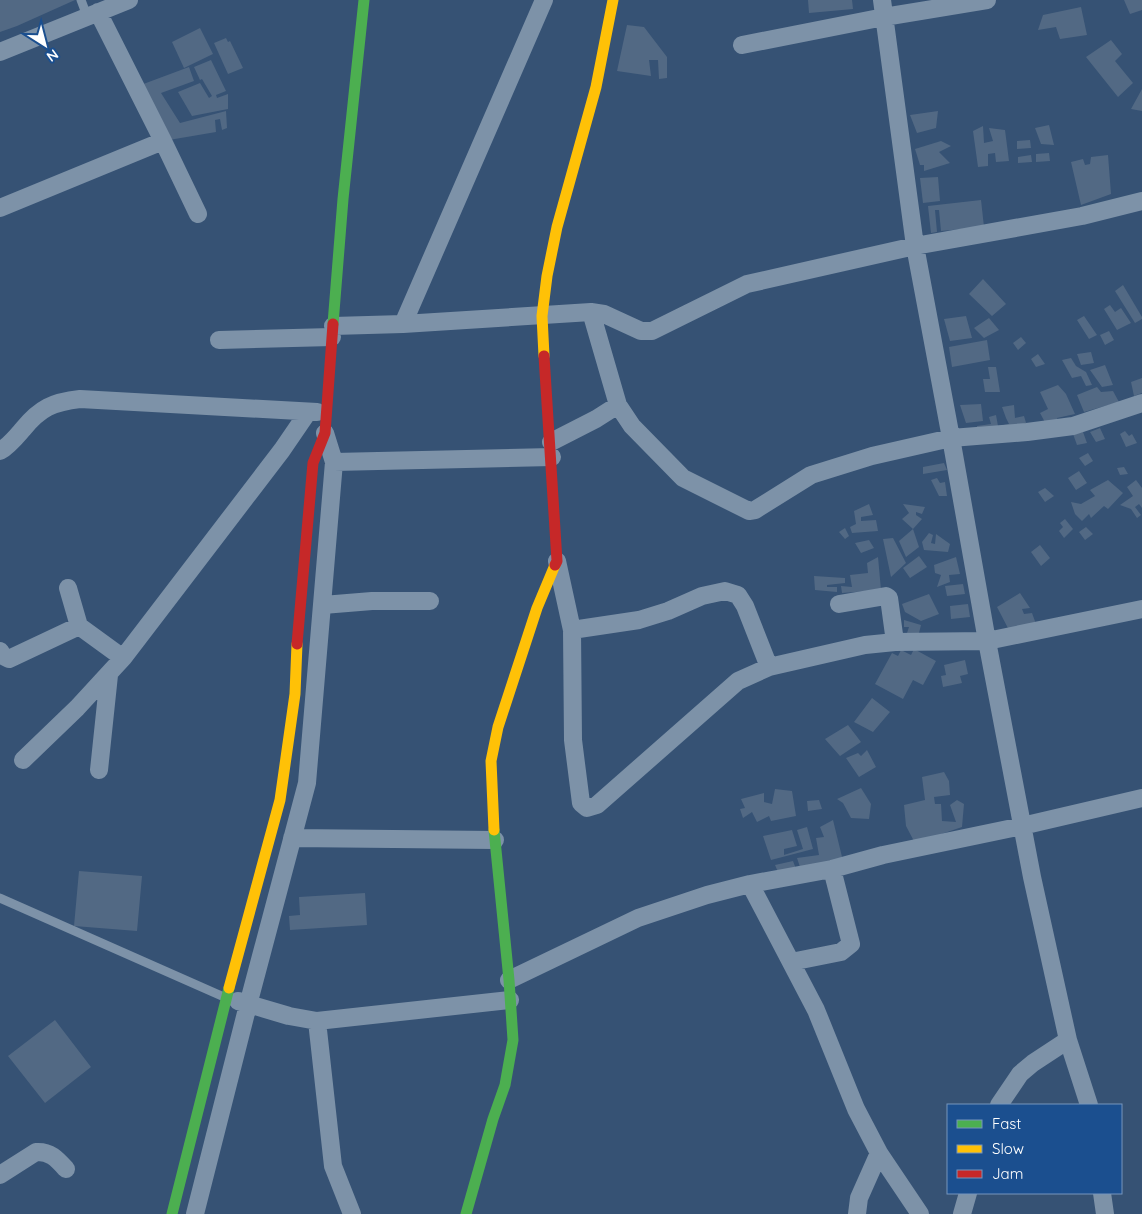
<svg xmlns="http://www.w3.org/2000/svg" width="1142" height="1214" viewBox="0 0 1142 1214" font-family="Quicksand,sans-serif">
<rect width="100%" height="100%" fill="#365274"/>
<path fill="#526984" d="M 0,0 L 75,0 L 17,26 L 0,32 Z
M 808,0 L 852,0 L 853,9 L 809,13 Z
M 1124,0 L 1142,0 L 1142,10 L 1130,14 Z
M 1081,7 L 1087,35 L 1060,39 L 1056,27 L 1038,30 L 1043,15 Z
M 627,25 L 644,27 L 667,57 L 667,78 L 659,79 L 658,60 L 649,60 L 651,76 L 617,71 Z
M 200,28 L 213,54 L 184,68 L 172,42 Z
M 226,38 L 228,42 L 230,41 L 243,68 L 228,74 L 214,43 Z
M 1111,40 L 1122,54 L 1115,61 L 1133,83 L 1118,97 L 1086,57 Z
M 211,60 L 226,91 L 216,95 L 217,98 L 228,94 L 228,109 L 192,116 L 178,92 L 200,83 L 209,98 L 212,96 L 202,79 L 200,80 L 194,67 Z
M 189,67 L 194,81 L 161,93 L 180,123 L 226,111 L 227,128 L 222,130 L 220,119 L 215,120 L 216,132 L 169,140 L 138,86 Z
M 1142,89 L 1142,111 L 1131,109 Z
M 938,111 L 936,128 L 917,133 L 910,115 Z
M 1049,125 L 1054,145 L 1041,144 L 1035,128 Z
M 983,126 L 984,143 L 993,141 L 989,128 L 1005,130 L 1009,161 L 996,162 L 995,153 L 988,154 L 988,166 L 978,167 L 973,131 Z
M 1030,140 L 1031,148 L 1017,149 L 1017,141 Z
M 941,141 L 951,146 L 939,152 L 950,163 L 924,171 L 924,165 L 920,165 L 915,149 Z
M 1049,153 L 1050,161 L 1036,162 L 1036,154 Z
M 1031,155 L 1032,162 L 1018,163 L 1018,157 Z
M 1108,155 L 1111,194 L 1081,205 L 1071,162 L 1083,159 L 1085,165 L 1090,164 L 1091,157 Z
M 938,177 L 940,201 L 923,203 L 920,178 Z
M 981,200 L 984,227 L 941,231 L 939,210 L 935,210 L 937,232 L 931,233 L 928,206 Z
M 983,279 L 1006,304 L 992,316 L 969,294 Z
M 1123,285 L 1142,317 L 1142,319 L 1135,323 L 1115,291 Z
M 1110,305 L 1115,312 L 1121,308 L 1131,323 L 1117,330 L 1104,309 Z
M 966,316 L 972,338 L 950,341 L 944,319 Z
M 1084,316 L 1097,335 L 1089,339 L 1077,320 Z
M 989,318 L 999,330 L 984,338 L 974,328 Z
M 1109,331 L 1114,340 L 1105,345 L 1100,335 Z
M 1021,337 L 1026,343 L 1018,350 L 1013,343 Z
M 987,340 L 990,360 L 952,367 L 949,347 Z
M 1091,352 L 1094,363 L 1081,365 L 1077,354 Z
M 1038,354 L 1045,364 L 1036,367 L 1031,359 Z
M 1071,358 L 1076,366 L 1086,372 L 1092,385 L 1086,386 L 1081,376 L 1072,378 L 1062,360 Z
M 1105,365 L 1113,385 L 1102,387 L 1090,370 Z
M 988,367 L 996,367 L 1000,392 L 985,392 L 983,379 L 990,379 Z
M 1142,378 L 1142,393 L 1134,396 L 1131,382 Z
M 1058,385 L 1066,394 L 1075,414 L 1057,418 L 1059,424 L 1047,426 L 1040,413 L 1048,409 L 1040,392 Z
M 1097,387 L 1101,392 L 1113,391 L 1119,402 L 1084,412 L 1077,395 Z
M 981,404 L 983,421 L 966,423 L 960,405 Z
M 1014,405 L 1015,418 L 1024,416 L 1027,426 L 977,432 L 977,426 L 991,424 L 989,417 L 996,415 L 998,426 L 1009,424 L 1006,418 L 1002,407 Z
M 1100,428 L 1105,439 L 1096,442 L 1090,432 Z
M 1125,431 L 1129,436 L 1132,434 L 1137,443 L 1126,447 L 1120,434 Z
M 1083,432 L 1087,443 L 1077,445 L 1073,434 Z
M 1088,453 L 1093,461 L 1085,466 L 1079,458 Z
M 944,463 L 947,470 L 923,474 L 923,467 Z
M 1124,467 L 1128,474 L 1120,475 L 1117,468 Z
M 1079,471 L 1087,483 L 1076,490 L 1068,478 Z
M 937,478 L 940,483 L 945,482 L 947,496 L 939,496 L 931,480 Z
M 1108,480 L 1123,493 L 1108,509 L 1104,506 L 1091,518 L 1089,514 L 1082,521 L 1075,514 L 1071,502 L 1081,504 L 1095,496 L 1090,490 Z
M 1136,480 L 1142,488 L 1142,508 L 1139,504 L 1135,507 L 1141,515 L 1137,518 L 1131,509 L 1120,505 L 1133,496 L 1127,487 Z
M 1045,488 L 1054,496 L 1045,502 L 1038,492 Z
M 869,504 L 873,515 L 861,517 L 861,521 L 876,520 L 878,531 L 852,533 L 850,527 L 856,524 L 854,511 Z
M 903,504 L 925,507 L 922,514 L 916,512 L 916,515 L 922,519 L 913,529 L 902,519 L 909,513 Z
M 1065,519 L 1073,529 L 1064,538 L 1059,531 L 1063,527 L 1060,523 Z
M 1086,527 L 1093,534 L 1085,540 L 1079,532 Z
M 845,528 L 849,536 L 845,539 L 839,532 Z
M 913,529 L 919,547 L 906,557 L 899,541 Z
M 929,533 L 933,535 L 931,543 L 935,544 L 936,534 L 950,544 L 948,552 L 924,550 L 922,542 Z
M 893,538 L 906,563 L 891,577 L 883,539 Z
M 869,540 L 874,548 L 861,553 L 855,543 Z
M 1040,545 L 1050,558 L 1041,566 L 1031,552 Z
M 919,556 L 927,567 L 910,578 L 903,568 Z
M 878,557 L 881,590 L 842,593 L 841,586 L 852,587 L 850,575 L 868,573 L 867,563 Z
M 956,557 L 960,574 L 949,575 L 950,582 L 937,587 L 941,575 L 935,573 L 934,565 Z
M 814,576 L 845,578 L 845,583 L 827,585 L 827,587 L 837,587 L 837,592 L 815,590 Z
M 963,584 L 965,594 L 947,596 L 945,586 Z
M 1020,593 L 1030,608 L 1022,609 L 1024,614 L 1032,613 L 1036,624 L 1010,632 L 997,607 Z
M 929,594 L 939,614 L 921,621 L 905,612 L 902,604 Z
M 968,604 L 970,617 L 951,619 L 950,606 Z
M 904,620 L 921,625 L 918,637 L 906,636 L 909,627 L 904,627 Z
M 914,649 L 936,661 L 923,685 L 913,680 L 903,699 L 875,684 L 892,653 L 898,656 L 901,650 L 911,655 Z
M 965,660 L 968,674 L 960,676 L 962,683 L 943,687 L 941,676 L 946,675 L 944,665 Z
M 872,698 L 890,712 L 873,732 L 854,722 Z
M 848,725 L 861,742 L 840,756 L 825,739 Z
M 867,750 L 876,767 L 859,777 L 846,758 L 858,753 L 861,756 Z
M 944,772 L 949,781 L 950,795 L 934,797 L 935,804 L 941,804 L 942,821 L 956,822 L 950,805 L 957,800 L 964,804 L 962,827 L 915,843 L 906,826 L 904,805 L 925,800 L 922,777 Z
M 861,788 L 871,804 L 869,819 L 851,818 L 843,803 L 837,799 Z
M 775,789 L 792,791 L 796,816 L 771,821 L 769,816 L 757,822 L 752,812 L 743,818 L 740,809 L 745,808 L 741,799 L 764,793 L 764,802 L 772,804 Z
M 819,800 L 822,809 L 808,811 L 807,801 Z
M 833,820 L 843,861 L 800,867 L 797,858 L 819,855 L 816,838 L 824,837 L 820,827 Z
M 807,827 L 813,849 L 771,860 L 763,836 L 792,830 L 797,846 L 784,849 L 784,855 L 803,849 L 797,830 Z
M 793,861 L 796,869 L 778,872 L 775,865 Z
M 79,871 L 142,876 L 137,931 L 74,926 Z
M 365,893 L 367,925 L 290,930 L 289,916 L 300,915 L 299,897 Z
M 55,1020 L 91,1067 L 45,1103 L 8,1056 Z"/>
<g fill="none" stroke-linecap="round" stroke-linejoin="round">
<path stroke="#7d92a8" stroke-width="9" d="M 81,0 L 87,16
M 0,898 L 224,997"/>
<path stroke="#7d92a8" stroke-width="18" d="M 882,0 L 915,246 L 951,438 L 987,641 L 1032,877 L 1068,1040 L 1089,1105
M 98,12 L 163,141 L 198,214
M 742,45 L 884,17 L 987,0
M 0,52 L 129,0
M 0,208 L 163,141
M 591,312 L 618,405 L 632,426 L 683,478 L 749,511 L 755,510 L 811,475 L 872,456 L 951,438 L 1027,432 L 1073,426 L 1142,403
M 403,324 L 544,0
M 333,326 L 403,324 L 591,312 L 604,314 L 641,331 L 652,331 L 747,284 L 915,246 L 1082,216 L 1142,201
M 219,340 L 332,337
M 551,442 L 596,419 L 618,405
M 0,451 C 9,446 16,437 23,429 C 40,408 53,402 80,399 L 317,412
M 334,462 L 552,457
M 557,561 L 572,630 L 639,620 L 668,611 L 702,596 L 725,591 L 738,595 L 745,606 L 769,667
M 68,588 L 79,626
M 839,604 L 886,596 L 889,598 L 895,642
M 323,605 L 372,601 L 430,601
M 572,630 L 573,740 L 581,803 L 587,808 L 597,805 L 738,681 L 769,667 L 865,645 L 895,642 L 987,641 L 1142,609
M 0,651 L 3,656 L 9,659 L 79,626 L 123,658
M 23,760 L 77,708 L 123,658 L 282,450 L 308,412
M 99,770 L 109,675
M 292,838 L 495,840
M 750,884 L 816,1010 L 856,1109 L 879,1153 L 920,1214
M 791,962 L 841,952 L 851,944 L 832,869
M 509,980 L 638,918 L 707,895 L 750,884 L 832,869 L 883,855 L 1022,826 L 1142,798
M 238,1001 L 289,1016 L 317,1021 L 510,1000
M 317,1021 L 333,1166 L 352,1214
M 999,1105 L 1020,1074 L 1033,1063 L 1068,1040
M 0,1175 L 36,1152 C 50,1151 57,1159 66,1169
M 1102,1193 L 1105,1214
M 195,1214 L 248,1005 L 307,783 L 334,462 L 325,433
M 857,1214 L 859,1198 L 879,1153
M 962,1214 L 968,1193"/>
<path stroke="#4caf50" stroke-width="11" d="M 333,324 L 343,199 L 364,0
M 172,1214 L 229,988
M 466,1214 L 493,1119 L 505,1085 L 513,1040 L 509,980 L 494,830"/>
<path stroke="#ffc107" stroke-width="11" d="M 544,356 L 542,316 L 547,276 L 557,227 L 596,87 L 613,0
M 494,830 L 491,761 L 498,727 L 537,608 L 555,565
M 229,988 L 280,800 L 295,694 L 297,644"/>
<path stroke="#c62828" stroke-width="11" d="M 544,356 L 557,561 L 555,565
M 297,644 L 313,463 L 325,433 L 333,324"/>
</g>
<rect x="947" y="1104" width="175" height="90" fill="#1b4f8f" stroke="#7695bc"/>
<rect x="957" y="1120" width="25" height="8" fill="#4caf50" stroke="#7695bc"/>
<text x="992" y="1129" font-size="15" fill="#ffffff">Fast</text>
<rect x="957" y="1145" width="25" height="8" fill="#ffc107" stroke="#7695bc"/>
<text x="992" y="1154" font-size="15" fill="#ffffff">Slow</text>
<rect x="957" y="1170" width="25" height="8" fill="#c62828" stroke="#7695bc"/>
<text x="992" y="1179" font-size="15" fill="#ffffff">Jam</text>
<g transform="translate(45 45) rotate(144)" stroke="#1b4f8f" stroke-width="4" paint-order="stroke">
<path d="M0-4L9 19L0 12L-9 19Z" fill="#ffffff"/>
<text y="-8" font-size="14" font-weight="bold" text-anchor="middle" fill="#ffffff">N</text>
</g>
</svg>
